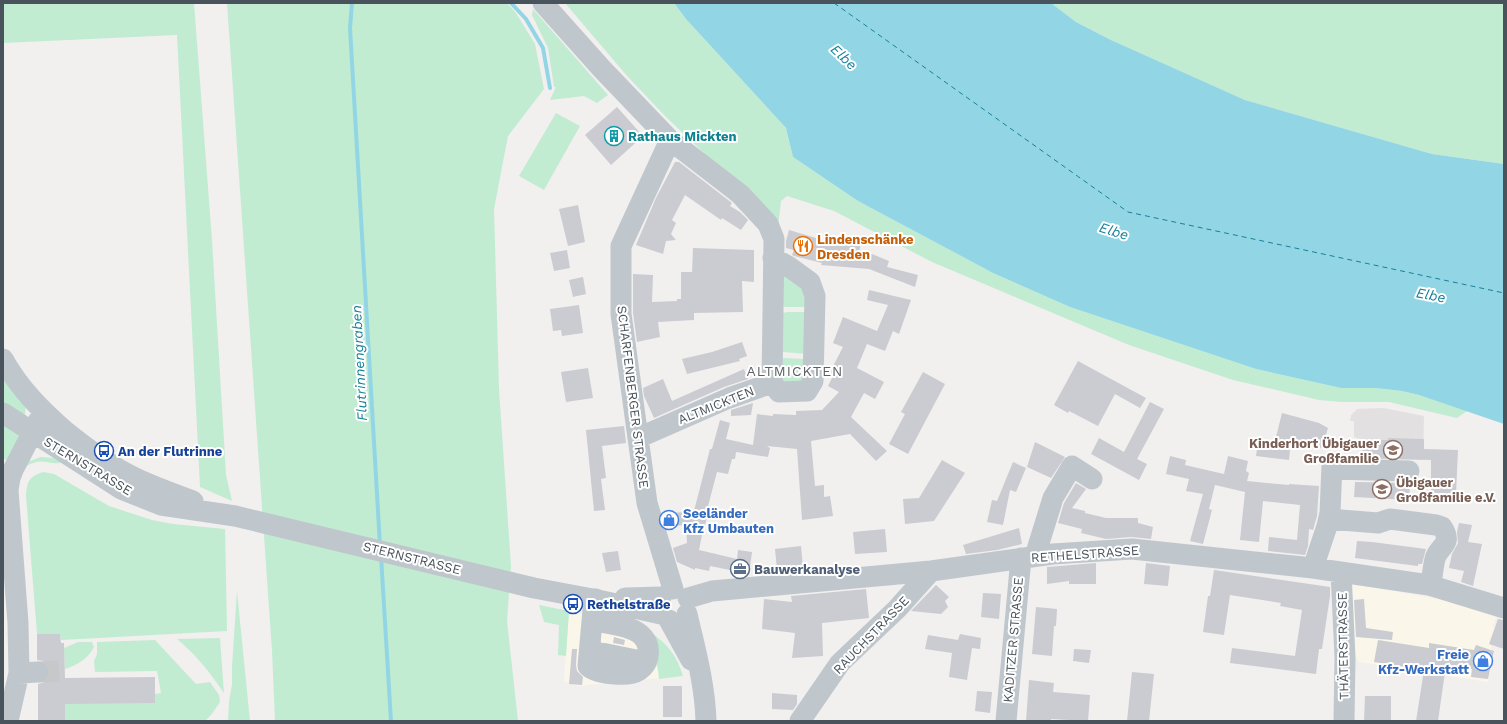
<svg xmlns="http://www.w3.org/2000/svg" width="1507" height="724" viewBox="0 0 1507 724" font-family="'Work Sans',sans-serif">
<rect width="100%" height="100%" fill="#f2efef"/>
<path fill="#fbf6ea" d="M 1347,583 L 1451,601 L 1497,616 L 1493,626 L 1495,627 L 1490,641 L 1492,653 L 1494,653 L 1488,682 L 1359,662 L 1355,656 Z
M 569,611 L 601,619 L 658,637 L 664,643 L 681,667 L 683,676 L 578,686 L 564,681 Z"/>
<path fill="#e2e0e1" d="M 1383,408 L 1424,416 L 1423,460 L 1362,459 L 1363,440 L 1354,437 L 1354,421 L 1350,421 L 1351,415 L 1357,409 Z"/>
<path fill="#c1ecd1" d="M 3,3 L 194,3 L 212,240 L 226,475 L 232,501 L 200,487 L 177,35 L 3,43 Z
M 227,3 L 507,3 L 516,13 L 535,44 L 544,89 L 508,136 L 494,209 L 499,389 L 511,566 L 507,621 L 518,721 L 275,721 L 272,651 Z
M 565,3 L 674,3 L 686,19 L 786,128 L 793,157 L 858,201 L 993,273 L 1070,307 L 1256,369 L 1341,388 L 1375,388 L 1402,391 L 1419,395 L 1467,411 L 1457,418 L 1389,402 L 1342,402 L 1319,400 L 1233,380 L 1129,345 L 932,262 L 834,211 L 787,196 L 781,201 L 778,228 L 726,174 L 665,116 L 628,77 Z
M 1051,3 L 1504,3 L 1504,164 L 1432,154 L 1245,100 L 1111,40 L 1076,22 Z
M 533,9 L 608,95 L 597,103 L 584,96 L 550,100 L 556,87 L 554,87 L 548,48 L 532,15 Z
M 556,113 L 580,126 L 544,190 L 519,176 Z
M 782,269 L 805,286 L 807,307 L 785,307 L 783,305 Z
M 787,312 L 808,312 L 807,354 L 783,352 L 783,313 Z
M 783,358 L 806,359 L 807,381 L 781,388 Z
M 3,374 L 26,407 L 24,420 L 3,406 Z
M 3,420 L 24,434 L 8,461 L 3,458 Z
M 41,457 L 53,458 L 63,462 C 50,467 44,455 25,467 L 27,462 Z
M 43,472 L 54,474 L 109,506 L 152,520 L 173,524 L 225,529 L 227,631 L 61,640 L 60,634 L 37,634 L 26,496 C 27,481 29,477 43,472 Z
M 237,591 L 250,721 L 228,721 L 229,701 L 232,685 L 232,666 Z
M 539,605 L 569,611 L 566,656 L 558,655 L 559,625 L 544,622 Z
M 650,632 C 666,642 678,657 683,676 L 659,679 L 658,670 Z
M 220,638 L 224,693 C 208,670 198,657 177,639 Z
M 155,640 L 196,684 L 210,682 L 219,695 L 220,702 L 211,715 L 205,721 L 65,721 L 65,678 L 83,678 L 84,703 L 155,703 L 155,694 L 161,693 L 157,671 L 95,672 L 94,661 L 97,654 L 97,642 Z
M 78,642 L 92,642 L 94,647 C 88,659 77,665 65,669 L 64,648 Z"/>
<path fill="#92d6e5" d="M 674,3 L 1051,3 L 1076,22 L 1111,40 L 1245,100 L 1432,154 L 1504,164 L 1504,424 L 1419,395 L 1402,391 L 1375,388 L 1341,388 L 1256,369 L 1070,307 L 993,273 L 858,201 L 793,157 L 786,128 L 686,19 Z"/>
<g fill="none" stroke-linecap="round" stroke-linejoin="round">
<path stroke="#92d6e5" stroke-width="4" d="M 352,3 L 350,28 L 380,546
M 511,3 L 526,19 L 543,48 L 550,88
M 381,556 L 391,721"/>
<path stroke="#188098" stroke-width="1" stroke-dasharray="5 4" stroke-linecap="butt" d="M 834,3 L 1128,212 L 1504,293"/>
</g>
<path fill="#caccd1" d="M 617,107 L 643,136 L 611,165 L 585,135 Z
M 675,162 L 679,162 L 732,203 L 730,206 L 740,212 L 748,220 L 741,230 L 722,218 L 721,220 L 685,195 L 672,220 L 676,223 L 671,234 L 676,240 L 666,241 L 663,254 L 636,245 L 656,198 Z
M 578,205 L 585,242 L 568,246 L 559,209 Z
M 789,230 L 826,241 L 861,242 L 859,253 L 872,254 L 889,261 L 887,267 L 918,275 L 915,287 L 869,269 L 821,265 L 822,263 L 794,256 L 792,255 L 794,250 L 786,248 L 786,241 Z
M 693,248 L 754,250 L 754,282 L 742,281 L 743,312 L 694,313 L 694,320 L 658,322 L 660,337 L 637,342 L 633,313 L 633,274 L 653,275 L 652,302 L 677,301 L 677,299 L 681,299 L 681,272 L 692,272 Z
M 567,250 L 570,268 L 554,271 L 550,253 Z
M 583,277 L 586,294 L 573,297 L 569,280 Z
M 869,290 L 911,300 L 899,334 L 893,331 L 885,351 L 867,344 L 857,368 L 884,382 L 875,399 L 864,393 L 851,417 L 887,451 L 876,461 L 850,434 L 811,441 L 815,486 L 824,485 L 824,497 L 830,496 L 833,516 L 802,520 L 797,449 L 767,446 L 770,448 L 768,457 L 736,452 L 735,459 L 732,459 L 728,474 L 717,472 L 707,510 L 709,510 L 704,529 L 703,530 L 699,550 L 737,559 L 738,550 L 752,552 L 749,575 L 735,573 L 735,571 L 710,566 L 709,571 L 695,568 L 695,570 L 677,562 L 673,548 L 687,543 L 686,525 L 672,526 L 673,513 L 694,511 L 710,449 L 712,449 L 720,420 L 730,423 L 726,439 L 753,445 L 757,414 L 773,416 L 773,414 L 796,415 L 796,411 L 822,410 L 839,392 L 828,386 L 833,376 L 829,374 L 843,347 L 833,343 L 843,317 L 877,331 L 888,305 L 867,300 Z
M 579,305 L 583,333 L 562,336 L 561,330 L 553,331 L 550,309 Z
M 742,342 L 747,356 L 739,359 L 740,361 L 687,374 L 682,359 L 712,352 Z
M 1078,361 L 1146,398 L 1140,408 L 1115,394 L 1098,426 L 1069,411 L 1068,413 L 1054,405 Z
M 588,368 L 593,398 L 566,402 L 561,372 Z
M 744,369 L 748,379 L 724,387 L 654,418 L 644,396 L 643,388 L 663,379 L 672,401 Z
M 923,372 L 945,384 L 908,454 L 889,444 L 905,414 L 901,412 Z
M 1150,402 L 1164,409 L 1137,459 L 1147,464 L 1139,480 L 1091,454 L 1099,438 L 1124,452 Z
M 753,403 L 751,415 L 731,416 L 731,410 Z
M 1282,413 L 1319,423 L 1328,428 L 1322,448 L 1291,440 L 1289,460 L 1256,456 L 1258,442 L 1274,445 Z
M 624,426 L 626,443 L 602,446 L 606,478 L 601,479 L 605,510 L 594,511 L 586,430 Z
M 1388,438 L 1424,439 L 1424,449 L 1458,450 L 1456,494 L 1431,493 L 1431,460 L 1362,458 L 1363,440 L 1388,440 Z
M 1035,442 L 1065,457 L 1051,478 L 1027,467 Z
M 1170,456 L 1186,460 L 1185,465 L 1224,474 L 1228,456 L 1248,461 L 1246,471 L 1249,473 L 1247,481 L 1289,485 L 1289,484 L 1319,486 L 1317,516 L 1313,530 L 1309,529 L 1308,546 L 1305,555 L 1268,551 L 1269,537 L 1297,540 L 1300,505 L 1263,501 L 1259,542 L 1240,540 L 1245,492 L 1215,485 L 1209,509 L 1212,510 L 1203,544 L 1190,541 L 1203,494 L 1186,491 L 1189,479 L 1166,474 Z
M 942,460 L 965,473 L 934,521 L 905,524 L 903,499 L 919,498 Z
M 1013,462 L 1026,468 L 1016,492 L 1010,490 L 1003,525 L 987,522 L 992,500 L 997,501 Z
M 1355,482 L 1410,483 L 1409,500 L 1354,497 Z
M 1076,483 L 1086,489 L 1072,508 L 1085,511 L 1085,513 L 1106,518 L 1138,518 L 1138,523 L 1153,527 L 1151,539 L 1131,537 L 1106,539 L 1081,533 L 1082,529 L 1058,523 L 1064,503 Z
M 1459,523 L 1472,525 L 1468,542 L 1482,544 L 1473,586 L 1461,582 L 1464,571 L 1449,568 L 1452,554 L 1458,543 L 1457,532 Z
M 1019,528 L 1022,544 L 997,550 L 966,554 L 963,545 Z
M 885,529 L 887,552 L 855,554 L 853,532 Z
M 1357,541 L 1372,542 L 1426,549 L 1422,564 L 1418,564 L 1418,566 L 1355,558 Z
M 801,546 L 803,568 L 777,570 L 775,549 Z
M 618,551 L 621,570 L 606,572 L 602,553 Z
M 1096,563 L 1096,584 L 1069,584 L 1069,581 L 1047,584 L 1047,567 Z
M 1146,563 L 1170,566 L 1168,586 L 1144,584 Z
M 1214,570 L 1330,587 L 1330,596 L 1322,649 L 1319,649 L 1316,674 L 1230,663 L 1232,648 L 1295,656 L 1302,610 L 1280,606 L 1281,603 L 1230,595 L 1224,635 L 1203,632 L 1208,596 L 1210,596 Z
M 936,585 L 949,597 L 945,601 L 948,607 L 941,614 L 911,611 Z
M 866,589 L 869,618 L 822,623 L 823,656 L 792,658 L 795,633 L 762,629 L 764,599 L 792,602 L 791,596 Z
M 983,593 L 1001,594 L 999,619 L 981,617 Z
M 1364,599 L 1366,628 L 1393,632 L 1392,640 L 1356,637 L 1354,600 Z
M 1036,607 L 1057,609 L 1056,626 L 1054,626 L 1052,656 L 1032,654 Z
M 1498,619 L 1504,620 L 1504,649 L 1489,644 Z
M 37,634 L 60,634 L 61,643 L 64,643 L 65,678 L 155,677 L 155,703 L 65,704 L 65,721 L 38,721 L 38,684 L 45,682 L 48,678 L 50,672 L 48,665 L 43,661 L 37,660 Z
M 960,634 L 981,638 L 980,649 L 972,648 L 967,680 L 949,677 L 952,653 L 925,649 L 928,635 L 958,640 Z
M 614,637 L 625,640 L 624,645 L 613,643 Z
M 1378,640 L 1429,648 L 1429,643 L 1474,650 L 1476,645 L 1494,651 L 1488,679 L 1471,677 L 1472,669 L 1446,665 L 1438,721 L 1416,721 L 1424,670 L 1374,662 Z
M 572,649 L 577,649 L 576,665 L 577,671 L 583,677 L 582,685 L 569,684 Z
M 1074,649 L 1091,650 L 1089,663 L 1073,661 Z
M 1132,672 L 1154,674 L 1149,721 L 1127,721 Z
M 1029,680 L 1054,683 L 1053,692 L 1090,695 L 1088,721 L 1051,719 L 1051,721 L 1026,721 Z
M 663,686 L 682,686 L 682,717 L 663,717 Z
M 977,691 L 992,692 L 990,713 L 975,711 Z
M 772,693 L 797,695 L 797,704 L 793,710 L 772,709 Z
M 1365,696 L 1391,696 L 1391,721 L 1364,721 Z"/>
<g fill="none" stroke-linecap="round" stroke-linejoin="round">
<path stroke="#c8c8ca" stroke-width="21" stroke-dasharray="21 10" stroke-linecap="butt" d="M 38,672 L 65,671"/>
<path stroke="#bfc7cd" stroke-width="21" d="M 543,3 L 602,69 L 670,140 L 740,194 L 768,224 L 774,239 L 772,383
M 670,140 L 621,246 L 621,314 L 647,503 L 673,589
M 3,359 C 19,388 41,410 65,431 C 80,443 95,455 112,465 C 137,481 166,491 193,501
M 772,383 L 779,392 L 807,391 L 813,381 L 815,296 L 810,282 L 788,266 L 773,258
M 3,413 L 121,489 L 161,505 L 235,516 L 534,588 L 598,600 L 661,614
M 638,438 L 729,398 L 772,383
M 1332,469 L 1409,471
M 1329,519 L 1378,523 L 1390,519 L 1436,525 L 1442,527 C 1454,545 1438,546 1435,559 C 1433,567 1432,577 1431,585
M 1035,556 L 1053,498 L 1072,466 L 1092,479
M 1313,568 L 1327,526 L 1330,513 L 1332,465
M 1341,572 L 1345,657 L 1344,721
M 625,598 L 661,597
M 688,598 L 712,591 L 931,571 L 1053,554 L 1132,549 L 1313,568 L 1429,585 L 1504,608
M 594,599 L 588,666 C 595,674 629,677 638,671 C 651,663 652,644 640,634 C 629,625 609,624 596,621 L 594,618 L 596,599
M 687,614 C 695,649 705,684 706,721
M 669,620 L 691,660
M 590,645 L 594,650 L 597,652 L 646,662
M 19,673 L 38,672
M 8,721 L 19,673 L 18,623 L 8,490 L 10,478 L 13,470 L 43,412
M 800,721 L 840,663 L 897,609 L 931,571
M 1006,721 L 1021,558"/>
</g>
<defs>
<symbol id="building-ring" viewBox="-11 -11 22 22"><circle r="9.5" fill="#fff" stroke="#0f9aa8" stroke-width="1.5"/><path d="M-4-6H4V6H1V3H-1V6H-4ZM-2.5-4.3h1.7v1.8h-1.7ZM.8-4.3h1.7v1.8H.8ZM-2.5-1h1.7V.8h-1.7ZM.8-1h1.7V.8H.8Z" fill="#0f9aa8"/></symbol>
<symbol id="restaurant-ring" viewBox="-11 -11 22 22"><circle r="9.5" fill="#fff" stroke="#e8710a" stroke-width="1.5"/><path d="M-5-6h1v4h1v-4h1v4h1v-4h1v5L-1.5 .5V6h-2V.5L-5-1ZM5-6V6H3V1.5H1.5Q1.5-4 5-6Z" fill="#e8710a"/></symbol>
<symbol id="school-ring" viewBox="-11 -11 22 22"><circle r="9.5" fill="#fff" stroke="#8d6e63" stroke-width="1.5"/><path d="M0-5L7-2L0 1L-7-2ZM-4 1L0 2.5L4 1V4Q0 6-4 4Z" fill="#8d6e63"/></symbol>
<symbol id="bus-ring" viewBox="-11 -11 22 22"><circle r="9.5" fill="#fff" stroke="#1a4fb4" stroke-width="1.5"/><path d="M-5-6H5V4H4V6H2V4H-2V6H-4V4H-5ZM-3.5-4V0h7V-4ZM-3.5 1.2v1.5H-2V1.2ZM2 1.2v1.5H3.5V1.2Z" fill="#1a4fb4"/></symbol>
<symbol id="shop-ring" viewBox="-11 -11 22 22"><circle r="9.5" fill="#fff" stroke="#3f7fe0" stroke-width="1.5"/><path d="M-5-2.5h2.3a2.7 3.5 0 0 1 5.4 0H5L5.5 6h-11ZM-1.5-2.5h3a1.5 2.3 0 0 0-3 0Z" fill="#3f7fe0"/></symbol>
<symbol id="office-ring" viewBox="-11 -11 22 22"><circle r="9.5" fill="#fff" stroke="#5c6f8a" stroke-width="1.5"/><path d="M-6-3h4V-5.5h4V-3h4V5H-6ZM-1-4.5V-3h2v-1.5ZM-6 0V1H6V0Z" fill="#5c6f8a"/></symbol>
</defs>
<g fill-rule="evenodd">
<use href="#building-ring" x="603" y="125" width="22" height="22"/>
<use href="#restaurant-ring" x="792" y="235" width="22" height="22"/>
<use href="#school-ring" x="1382" y="439" width="22" height="22"/>
<use href="#bus-ring" x="93" y="440" width="22" height="22"/>
<use href="#school-ring" x="1371" y="478" width="22" height="22"/>
<use href="#shop-ring" x="658" y="509" width="22" height="22"/>
<use href="#office-ring" x="729" y="558" width="22" height="22"/>
<use href="#bus-ring" x="562" y="593" width="22" height="22"/>
<use href="#shop-ring" x="1472" y="650" width="22" height="22"/>
</g>
<g text-anchor="middle" dominant-baseline="central" stroke-width="4" stroke-linejoin="round" paint-order="stroke">
<g font-size="13" font-weight="bold" fill="#0d838f" stroke="#fff" text-anchor="start">
<text x="628" y="136">Rathaus Mickten</text>
</g>
<g font-size="13" font-weight="bold" fill="#c56008" stroke="#fff" text-anchor="start">
<text x="817" y="239">Lindenschänke<tspan x="817" dy="15">Dresden</tspan></text>
</g>
<g font-size="13" fill="#49535b" stroke="#fff">
<text transform="translate(633 397) rotate(83)">SCHARFENBERGER STRASSE</text>
<text transform="translate(716 405) rotate(-22)">ALTMICKTEN</text>
<text transform="translate(88 466) rotate(31)">STERNSTRASSE</text>
<text transform="translate(1085 554) rotate(-4)">RETHELSTRASSE</text>
<text transform="translate(412 558) rotate(14)">STERNSTRASSE</text>
<text transform="translate(871 635) rotate(-46)">RAUCHSTRASSE</text>
<text transform="translate(1013 640) rotate(-85)">KADITZER STRASSE</text>
<text transform="translate(1343 646) rotate(-91)">THÄTERSTRASSE</text>
</g>
<g font-size="13" font-weight="bold" fill="#785e54" stroke="#fff" text-anchor="end">
<text x="1379" y="443">Kinderhort Übigauer<tspan x="1379" dy="15">Großfamilie</tspan></text>
<text x="1396" y="482" text-anchor="start">Übigauer<tspan x="1396" dy="15">Großfamilie e.V.</tspan></text>
</g>
<g font-size="13" font-weight="bold" fill="#164399" stroke="#fff" text-anchor="start">
<text x="118" y="451">An der Flutrinne</text>
<text x="587" y="604">Rethelstraße</text>
</g>
<g font-size="13" font-weight="bold" fill="#366cbe" stroke="#fff" text-anchor="start">
<text x="683" y="513">Seeländer<tspan x="683" dy="15">Kfz Umbauten</tspan></text>
<text x="1469" y="654" text-anchor="end">Freie<tspan x="1469" dy="15">Kfz-Werkstatt</tspan></text>
</g>
<g font-size="13" font-weight="bold" fill="#4e5e75" stroke="#fff" text-anchor="start">
<text x="754" y="569">Bauwerkanalyse</text>
</g>
<g font-size="14" font-style="italic" fill="#188098" stroke="#fff">
<text transform="translate(844 57) rotate(44)">Elbe</text>
<text transform="translate(1114 231) rotate(18)">Elbe</text>
<text transform="translate(1431 295) rotate(11)">Elbe</text>
<text transform="translate(359 363) rotate(-93)">Flutrinnengraben</text>
</g>
<g font-size="14" letter-spacing="1" fill="#5c6064" stroke="#fff">
<text x="795" y="371">ALTMICKTEN</text>
</g>
</g>
<rect width="1507" height="724" fill="none" stroke="#49535b" stroke-width="8"/>
</svg>
